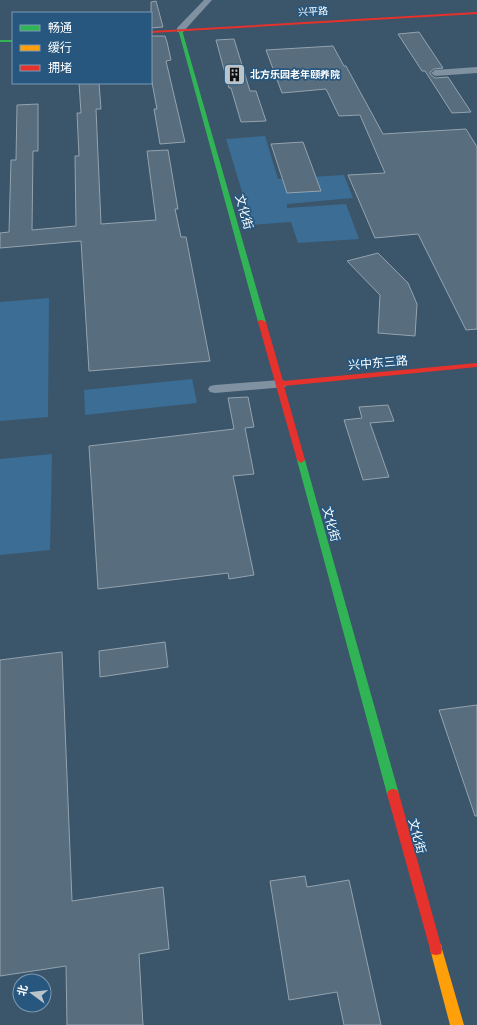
<svg xmlns="http://www.w3.org/2000/svg" width="477" height="1025" viewBox="0 0 477 1025" font-family="'Fira Sans Condensed','Noto Sans SC',sans-serif">
<rect width="100%" height="100%" fill="#3b556a"/>
<path fill="#3b6d95" d="M 265,136 L 278,179 L 344,175 L 353,198 L 287,204 L 287,208 L 346,204 L 359,239 L 298,243 L 291,222 L 252,225 L 226,139 Z
M 49,298 L 48,417 L 0,421 L 0,302 Z
M 192,379 L 197,403 L 85,415 L 84,390 Z
M 52,454 L 50,550 L 0,555 L 0,459 Z"/>
<path fill="#586d7d" stroke="#94a3af" d="M 156,1 L 163,27 L 151,28 L 151,2 Z
M 419,32 L 443,68 L 434,69 L 430,72 L 430,74 L 435,78 L 448,77 L 471,112 L 452,113 L 425,71 L 422,71 L 398,34 Z
M 151,36 L 165,36 L 167,42 L 171,60 L 166,61 L 185,142 L 160,144 L 154,109 L 157,109 L 151,77 Z
M 234,39 L 250,91 L 256,91 L 266,121 L 241,122 L 231,88 L 229,88 L 216,40 Z
M 333,46 L 344,66 L 346,66 L 383,134 L 466,129 L 477,147 L 477,329 L 466,330 L 418,234 L 375,238 L 348,175 L 385,173 L 360,115 L 339,116 L 326,89 L 282,93 L 266,50 Z
M 79,83 L 99,83 L 101,109 L 96,109 L 101,224 L 156,220 L 147,151 L 168,150 L 178,209 L 175,209 L 181,237 L 186,237 L 210,361 L 89,371 L 81,241 L 0,248 L 0,233 L 9,232 L 11,160 L 16,160 L 17,105 L 38,104 L 38,151 L 33,151 L 32,230 L 76,226 L 75,156 L 79,156 L 77,113 L 81,113 Z
M 303,142 L 321,191 L 287,193 L 271,144 Z
M 378,253 L 408,283 L 417,304 L 415,336 L 378,333 L 380,295 L 347,261 Z
M 248,397 L 254,427 L 245,428 L 254,474 L 233,476 L 254,575 L 229,579 L 228,573 L 98,589 L 89,446 L 234,429 L 228,398 Z
M 388,405 L 394,421 L 370,423 L 389,477 L 363,480 L 344,420 L 362,418 L 359,407 Z
M 165,642 L 168,667 L 100,677 L 99,651 Z
M 62,652 L 72,901 L 163,887 L 169,949 L 139,954 L 143,1025 L 67,1025 L 66,966 L 0,976 L 0,660 Z
M 477,705 L 477,816 L 475,816 L 439,710 Z
M 305,876 L 307,887 L 349,880 L 381,1025 L 344,1025 L 337,992 L 289,1000 L 270,881 Z"/>
<g fill="none" stroke-linecap="round" stroke-linejoin="round">
<path fill="#8091a1" fill-rule="evenodd" d="M 204,0 L 212,0 L 183,32 L 177,32 L 177,28 Z
M 477,67 L 477,73 L 435,76 L 431,73 L 435,70 Z
M 280,380 L 285,381 L 287,384 L 285,387 L 215,393 L 210,392 L 208,389 L 210,386 L 215,385 Z"/>
<path fill="#30b455" fill-rule="evenodd" d="M 178,29 L 182,30 L 266,322 L 265,324 L 262,324 L 258,322 Z
M 0,40 L 13,40 L 13,42 L 0,42 Z
M 301,457 L 305,460 L 399,794 L 397,798 L 393,799 L 389,798 L 387,794 L 297,460 Z"/>
<path fill="#ff9f0a" fill-rule="evenodd" d="M 436,943 L 441,944 L 442,949 L 464,1025 L 450,1025 L 430,949 L 431,944 Z"/>
<path fill="#e5322d" fill-rule="evenodd" d="M 477,12 L 477,14 L 151,33 L 151,31 Z
M 259,320 L 262,320 L 266,322 L 283,381 L 477,363 L 477,367 L 284,386 L 305,460 L 301,463 L 297,460 L 258,322 Z
M 393,789 L 397,790 L 399,794 L 442,949 L 441,954 L 436,955 L 431,954 L 430,949 L 387,794 L 389,790 Z"/>
</g>
<defs>
<symbol id="building-square" viewBox="-11 -11 22 22"><rect x="-9" y="-9" width="18" height="18" rx="4" fill="#bac4cb" stroke="#27577e"/><path d="M-4-6H4V6H1V3H-1V6H-4ZM-2.5-4.3h1.7v1.8h-1.7ZM.8-4.3h1.7v1.8H.8ZM-2.5-1h1.7V.8h-1.7ZM.8-1h1.7V.8H.8Z" fill="#111"/></symbol>
</defs>
<g fill-rule="evenodd">
<use href="#building-square" x="222" y="62" width="25" height="25"/>
</g>
<g text-anchor="middle" dominant-baseline="central" stroke-width="3.5" stroke-linejoin="round" paint-order="stroke">
<g font-size="10" fill="#fff" stroke="#27577e">
<text transform="translate(313 12) rotate(-3)">兴平路</text>
</g>
<g font-size="10" font-weight="bold" fill="#fff" stroke="#27577e" text-anchor="start">
<text x="250" y="75">北方乐园老年颐养院</text>
</g>
<g font-size="12" fill="#fff" stroke="#27577e">
<text transform="translate(244 212) rotate(74)">文化街</text>
<text transform="translate(378 363) rotate(-5)">兴中东三路</text>
<text transform="translate(331 524) rotate(75)">文化街</text>
<text transform="translate(417 836) rotate(75)">文化街</text>
</g>
</g>
<rect x="12" y="12" width="140" height="72" fill="#27577e" stroke="#7d9ab2"/>
<rect x="20" y="25" width="20" height="6" fill="#30b455" stroke="#7d9ab2"/>
<text x="48" y="32" font-size="12" fill="#ffffff">畅通</text>
<rect x="20" y="45" width="20" height="6" fill="#ff9f0a" stroke="#7d9ab2"/>
<text x="48" y="52" font-size="12" fill="#ffffff">缓行</text>
<rect x="20" y="65" width="20" height="6" fill="#e5322d" stroke="#7d9ab2"/>
<text x="48" y="72" font-size="12" fill="#ffffff">拥堵</text>
<g transform="translate(32 993) rotate(285)"><circle r="19" fill="#27577e" stroke="#7d9ab2"/>
<path d="M0-3L7 15L0 10L-7 15Z" fill="#bac4cb"/>
<text y="-6" font-size="11" font-weight="bold" text-anchor="middle" fill="#ffffff">北</text>
</g>
</svg>
